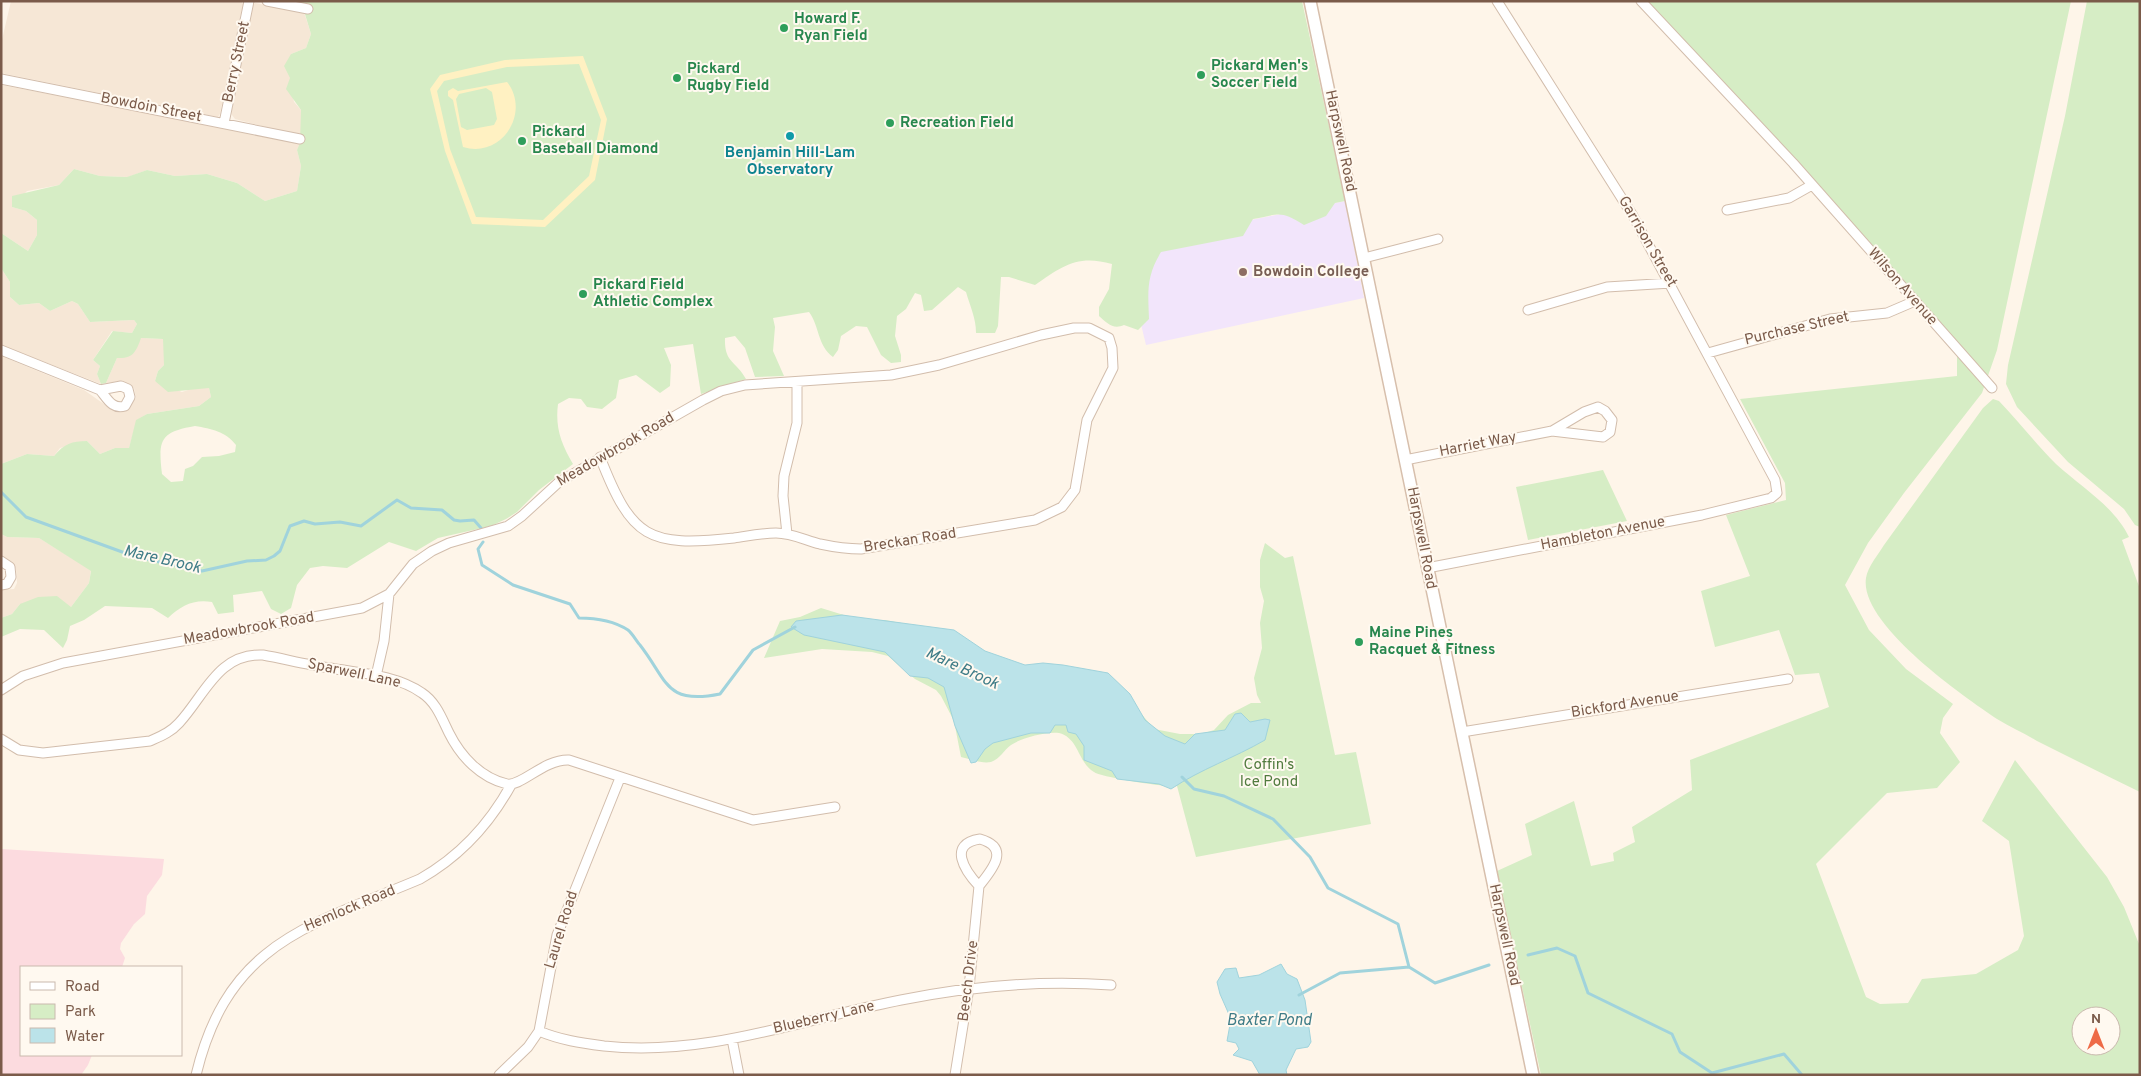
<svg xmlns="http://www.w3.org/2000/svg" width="2141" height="1076" viewBox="0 0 2141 1076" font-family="Overpass,sans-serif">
<rect width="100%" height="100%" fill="#fef5e9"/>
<path fill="#f6e7d6" d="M 11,1 L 241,1 L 243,4 L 220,114 L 218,117 L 1,73 L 1,44 Z
M 255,3 L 304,12 L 311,34 L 306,48 L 291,54 L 290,78 L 294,102 L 301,110 L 301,136 L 235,119 L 232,115 L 231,112 L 252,6 Z
M 1,85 L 250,132 L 300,144 L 297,150 L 301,166 L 297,191 L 265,201 L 237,183 L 207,174 L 175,176 L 147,170 L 128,177 L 100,176 L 74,169 L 59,185 L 27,191 L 12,207 L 26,211 L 37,220 L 37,235 L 28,251 L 1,233 Z
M 1,268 L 10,282 L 10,297 L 19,305 L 39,303 L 50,311 L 72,301 L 78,304 L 90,322 L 134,320 L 137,324 L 132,333 L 112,331 L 93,360 L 100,366 L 97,374 L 101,384 L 1,345 Z
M 141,338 L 164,339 L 164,365 L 158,371 L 155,381 L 182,392 L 194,388 L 209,388 L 211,397 L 199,406 L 147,414 L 137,420 L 129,448 L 115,448 L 100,454 L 87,441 L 60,448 L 54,456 L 27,454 L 1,464 L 1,356 L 84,390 L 111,409 L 127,409 L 136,398 L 134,388 L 120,381 L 106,383 L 117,358 Z
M 1,534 L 7,537 L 39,538 L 91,570 L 89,583 L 71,607 L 20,604 L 12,614 L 1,618 L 1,590 L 14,589 L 17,583 L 16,569 L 12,563 L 1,556 Z"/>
<path fill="#f2e5fb" d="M 1345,201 L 1364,298 L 1146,345 L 1122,246 Z"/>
<path fill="#fcdbdf" d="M 1,849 L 164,859 L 162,875 L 147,896 L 145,914 L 134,924 L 121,943 L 120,949 L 125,958 L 122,967 L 21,967 L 21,1055 L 92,1055 L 88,1065 L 81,1075 L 1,1075 Z"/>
<path fill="#d6edc5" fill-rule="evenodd" d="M 301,1 L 1302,1 L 1345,201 L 1335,203 L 1326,216 L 1304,225 C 1280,210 1280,214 1253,219 L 1243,236 L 1161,252 C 1146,277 1148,291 1149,319 L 1138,330 L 1124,325 C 1113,330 1107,323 1099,316 L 1099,307 L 1109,289 L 1112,264 C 1078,254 1062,266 1035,285 L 1009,277 L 1001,277 L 998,326 L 995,333 L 976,333 C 976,318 970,306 966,292 L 958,287 L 932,310 L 924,311 L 921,295 L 915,293 L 906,309 L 897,316 L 895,336 L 901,355 L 901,362 L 891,363 L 881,355 L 867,327 L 856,326 L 841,336 L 838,350 L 833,357 C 817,345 820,327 809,312 L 773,318 L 775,327 L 773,351 L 784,376 L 755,377 L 745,348 L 735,336 L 725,338 C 724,363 736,361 746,379 L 701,394 L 693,344 L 664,348 L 671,365 L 670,386 L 660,393 L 636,375 L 619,380 L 616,398 L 602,409 L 587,407 L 581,399 L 569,398 L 558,404 C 555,427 561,444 573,464 L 539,490 L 517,512 L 506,519 L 491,526 L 438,538 L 416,551 L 389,542 L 347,568 L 323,566 L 310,568 L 297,585 L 291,608 L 281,614 L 271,609 L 262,591 L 233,595 L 234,612 L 218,614 L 212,602 C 193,599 181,606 168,618 L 152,608 L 105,606 L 84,620 L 70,626 L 67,640 L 63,648 L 44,630 L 20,629 L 1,637 L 1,618 L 12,614 L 20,604 L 38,597 L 57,596 L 71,607 L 89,583 L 91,571 L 39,538 L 7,537 L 1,534 L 1,464 L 27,454 L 54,456 C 64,444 72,441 87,441 L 100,454 L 115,448 L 129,448 L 136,420 L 147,414 L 199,406 L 211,397 L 209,388 L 168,392 L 155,381 L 158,371 L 164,365 L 163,339 L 141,338 C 136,352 133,359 117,358 L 106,383 L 101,384 L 97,374 L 100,366 L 93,360 L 113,331 L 132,333 L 137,324 L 134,320 L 90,322 L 78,304 L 72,301 L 50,311 L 39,303 L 19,305 L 10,297 L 10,282 L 1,268 L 1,233 L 28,251 L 37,235 L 37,220 L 26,211 L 12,207 L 12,196 L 59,185 L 74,169 L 100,176 L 127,177 L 147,170 L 175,176 L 207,174 L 237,183 L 265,201 L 297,191 L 301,166 L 297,150 L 300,143 L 301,110 L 286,89 L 290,78 L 284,66 L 291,54 L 306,48 L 311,34 ZM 195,426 C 212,429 225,431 236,445 L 235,452 L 219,456 L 202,457 L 193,466 L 185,469 L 183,481 L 171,482 L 162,474 C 158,440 160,432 195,426 Z
M 1646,1 L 2071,1 L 1997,350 L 1982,393 L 1904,493 L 1868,543 L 1845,585 L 1869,630 L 1906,669 L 1953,704 L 1943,718 L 1940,733 L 1960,762 L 1937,788 L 1887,793 L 1816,864 L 1866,997 L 1880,1004 L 1908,1003 L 1922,979 L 1976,974 L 2018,950 L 2024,936 L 2009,841 L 1982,821 L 2015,760 L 2107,877 L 2124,907 L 2139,944 L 2140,1075 L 1541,1075 L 1497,871 L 1532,855 L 1525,824 L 1574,801 L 1591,866 L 1614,861 L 1613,853 L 1635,842 L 1632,827 L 1692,790 L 1690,760 L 1829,707 L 1819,673 L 1795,675 L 1779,630 L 1715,647 L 1701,591 L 1750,576 L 1726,515 L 1786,500 L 1785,483 L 1740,399 L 1957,376 L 1957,344 ZM 2081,1016 L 2111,1016 L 2111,1046 L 2081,1046 Z
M 2087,1 L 2140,1 L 2140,527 L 2135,525 L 2124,509 L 2068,462 L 2017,407 L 2006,384 L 2008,365 L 2065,116 Z
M 1993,399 L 1999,401 C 2018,421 2036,444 2056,464 C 2081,487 2114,506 2129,537 L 2122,540 L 2140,589 L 2140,792 C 2105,775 2071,758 2037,741 C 2024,733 2010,727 1997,719 C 1963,696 1859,624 1866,578 C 1868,566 1878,555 1884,545 L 1983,408 Z
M 1603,470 L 1627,521 L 1528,540 L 1516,487 Z
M 1265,543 L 1285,558 L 1293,556 L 1335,755 L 1356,752 L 1371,824 L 1196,857 L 1177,786 C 1168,788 1100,777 1094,772 C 1078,763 1079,738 1059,733 C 1047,731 1021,738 1011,745 C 1004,750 1000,759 991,762 C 982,764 970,759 961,757 L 954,721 L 941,696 L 936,690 L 915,679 L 888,656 L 872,652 L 822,649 L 764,658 L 780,621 L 800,617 L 821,608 L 860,620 L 885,620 L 923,627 L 1139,711 L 1154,729 L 1180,734 L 1201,734 L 1214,730 L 1228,715 L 1251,703 L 1261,703 L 1257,695 L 1254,678 L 1262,648 L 1260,623 L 1264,601 L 1260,587 L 1260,560 Z"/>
<path fill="#fff1c2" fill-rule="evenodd" d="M 583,56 L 607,119 L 595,180 L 545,227 L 472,224 L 445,151 L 430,89 L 440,75 L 505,60 ZM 579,64 L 601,120 L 589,176 L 543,220 L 476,217 L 450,149 L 437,91 L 444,81 L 507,67 Z
M 507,82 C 531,112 502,159 463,147 L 453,100 L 448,96 L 448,91 L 453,88 L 458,91 ZM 486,88 L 492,92 L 497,119 L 494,125 L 467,130 L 461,127 L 456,99 L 459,94 Z"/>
<path fill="#bbe3e9" stroke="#a0d3dc" d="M 842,615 L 954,630 L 985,651 L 1025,665 L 1043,663 L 1063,665 L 1108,673 L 1130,694 L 1145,720 L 1165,736 L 1185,744 L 1195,734 L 1225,730 L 1235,714 L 1241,713 L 1250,722 L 1265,719 L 1270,720 L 1265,740 C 1234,758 1201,769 1171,789 L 1159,784 L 1117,779 L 1112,771 L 1084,760 L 1084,746 L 1076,734 L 1068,732 L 1066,725 L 1055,725 L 1050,733 L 1031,733 L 993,743 L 985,749 L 976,762 L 971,763 L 955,726 L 944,687 L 928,678 L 910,676 L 885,652 L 804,635 L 791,627 L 796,621 Z
M 1281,964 L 1287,974 L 1297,979 L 1305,1000 L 1311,1042 L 1308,1047 L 1296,1049 L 1286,1070 L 1287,1075 L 1260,1075 L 1252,1061 L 1233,1055 L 1239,1049 L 1236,1043 L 1227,1041 L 1231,1019 L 1220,994 L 1217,982 L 1225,969 L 1236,968 L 1239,978 L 1259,975 Z"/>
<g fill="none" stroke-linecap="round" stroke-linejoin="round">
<path stroke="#a0d3dc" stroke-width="3" d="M 1,492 L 26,517 L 136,557 L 202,571 L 247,561 L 266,560 L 274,556 L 280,551 L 290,526 L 304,521 L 315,524 L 340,522 L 361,526 L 397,500 L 411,508 L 442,510 L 454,520 L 460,521 L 474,520 L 481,528
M 483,542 L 478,549 L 482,565 L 513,585 L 570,604 L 579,618 C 595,618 614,621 628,630 C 633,634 636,641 640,645 C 668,681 665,705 720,694 L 753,650 L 795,627
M 1182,777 L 1194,789 L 1224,796 L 1273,819 L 1310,857 L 1328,888 L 1398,924 L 1409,967 L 1435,983 L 1489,965
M 1528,955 L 1557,948 L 1575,956 L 1588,993 L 1672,1034 L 1680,1052 L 1712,1073 L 1784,1054 L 1802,1075
M 1299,995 L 1340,973 L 1409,967"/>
<defs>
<path id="street" d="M 267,1 L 308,9
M 1641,1 L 1793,163 L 1992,388
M 1,79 L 300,139
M 224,123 L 249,1
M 1727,210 L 1789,198 L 1812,185
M 1364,258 L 1438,239
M 1528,310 L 1607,287 L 1671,283
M 1,350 L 100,390
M 1708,353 L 1830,319 L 1887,313 L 1915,301
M 121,386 L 128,389 L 130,397 L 125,406 C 112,410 107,398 100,390 Z
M 1405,460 L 1552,431 L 1584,412 L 1598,407 L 1605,411 L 1612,420 L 1610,432 L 1603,437 L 1552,431
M 787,534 L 783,496 L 784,476 L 797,423 L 797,383
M 1,561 L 10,567 L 11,577 L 7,584 L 1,585
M 1427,568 L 1702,515 L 1771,498 L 1777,493 L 1775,480 L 1633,216 L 1497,1
M 376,676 L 384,641 L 389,594
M 1,690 L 23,676 L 63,663 L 362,608 L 389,594 L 413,564 L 432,551 L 449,543 L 508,526 L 522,516 L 559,482 L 703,400 L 721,391 L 745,385 L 891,375 L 939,365 L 1041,335 L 1074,328 L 1089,328 L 1109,338 L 1112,348 L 1113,368 L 1087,420 L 1075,490 L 1062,507 L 1035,520 L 861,549 C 847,549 834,547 820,544 C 805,540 791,533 776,533 C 762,533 748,536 734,538 C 648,547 632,539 600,457
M 1462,732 L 1788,679
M 1,739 L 19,750 L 43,753 L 150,741 C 161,736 171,732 179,723 C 205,695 218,653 263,655 C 285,659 308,665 330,668 C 359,673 397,675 422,693 C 436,702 442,719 449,733 C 461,757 481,778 507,784 C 521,787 544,759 569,760 L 753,820 L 835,807
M 980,839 C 1011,848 992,870 979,886 C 965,871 947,844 980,839 Z
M 539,1031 C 560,1040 581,1043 604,1046 C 707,1057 802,1019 901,1000 C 971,986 1040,980 1111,985
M 732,1039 L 739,1075
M 196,1075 C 228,942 309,926 420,879 C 459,857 489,825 511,785
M 499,1075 L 528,1047 L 539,1031 L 557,935 L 620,778
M 955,1075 L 969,988 L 979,886"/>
<path id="secondary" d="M 1310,1 L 1533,1075"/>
</defs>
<use href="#street" stroke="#d2bdac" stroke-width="11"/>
<use href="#secondary" stroke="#d7bfac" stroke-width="14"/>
<use href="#street" stroke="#fff" stroke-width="9"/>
<use href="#secondary" stroke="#fff" stroke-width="11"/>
</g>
<g fill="#2e9e5b" stroke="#fff9f0" stroke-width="2">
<circle cx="784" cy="28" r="5"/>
<circle cx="1201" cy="75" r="5"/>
<circle cx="677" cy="78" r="5"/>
<circle cx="890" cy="123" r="5"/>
<circle cx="522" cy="141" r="5"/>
<circle cx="583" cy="294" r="5"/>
<circle cx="1359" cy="642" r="5"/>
</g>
<circle fill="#0f9aa8" stroke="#fff9f0" stroke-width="2" cx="790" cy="136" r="5"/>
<circle fill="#8d6e63" stroke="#fff9f0" stroke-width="2" cx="1243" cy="272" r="5"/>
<g text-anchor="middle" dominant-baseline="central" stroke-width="4" stroke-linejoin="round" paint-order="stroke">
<g font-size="15" font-weight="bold" fill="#27864d" stroke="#fff9f0" text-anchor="start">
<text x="794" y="19">Howard F.<tspan x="794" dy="17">Ryan Field</tspan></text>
<text x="1211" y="66">Pickard Men's<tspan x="1211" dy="17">Soccer Field</tspan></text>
<text x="687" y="69">Pickard<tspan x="687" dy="17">Rugby Field</tspan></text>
<text x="900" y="123">Recreation Field</text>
<text x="532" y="132">Pickard<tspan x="532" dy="17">Baseball Diamond</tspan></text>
<text x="593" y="285">Pickard Field<tspan x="593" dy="17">Athletic Complex</tspan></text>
<text x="1369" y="633">Maine Pines<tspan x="1369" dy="17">Racquet &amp; Fitness</tspan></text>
</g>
<g font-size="15" fill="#7b5b4a" stroke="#fff9f0">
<text transform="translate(237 62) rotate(-78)">Berry Street</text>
<text transform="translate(151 108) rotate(11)">Bowdoin Street</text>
<text transform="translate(1340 141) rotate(78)">Harpswell Road</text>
<text transform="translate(1647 242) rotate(60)">Garrison Street</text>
<text transform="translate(1902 287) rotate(49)">Wilson Avenue</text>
<text transform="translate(1797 329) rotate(-13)">Purchase Street</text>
<text transform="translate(1478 445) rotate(-11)">Harriet Way</text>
<text transform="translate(616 450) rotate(-30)">Meadowbrook Road</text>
<text transform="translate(1603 534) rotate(-11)">Hambleton Avenue</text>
<text transform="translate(1421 538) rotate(79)">Harpswell Road</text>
<text transform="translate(910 541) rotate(-9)">Breckan Road</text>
<text transform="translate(249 629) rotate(-10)">Meadowbrook Road</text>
<text transform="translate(354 674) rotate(12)">Sparwell Lane</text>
<text transform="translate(1625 705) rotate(-9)">Bickford Avenue</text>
<text transform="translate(350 909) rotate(-23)">Hemlock Road</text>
<text transform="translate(562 930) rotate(-73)">Laurel Road</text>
<text transform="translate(1504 935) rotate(78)">Harpswell Road</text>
<text transform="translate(969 981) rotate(-83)">Beech Drive</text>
<text transform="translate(824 1018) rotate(-13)">Blueberry Lane</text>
</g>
<g font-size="15" font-weight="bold" fill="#0d838f" stroke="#fff9f0">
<text x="790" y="153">Benjamin Hill-Lam<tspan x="790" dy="17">Observatory</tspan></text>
</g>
<g font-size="15" font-weight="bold" fill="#785e54" stroke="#fff9f0" text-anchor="start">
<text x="1253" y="272">Bowdoin College</text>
</g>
<g font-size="15" fill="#517b3e" stroke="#fff9f0">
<text x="1269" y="765">Coffin's<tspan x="1269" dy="17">Ice Pond</tspan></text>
</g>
<g font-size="16" font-style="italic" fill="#3f7c87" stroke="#fff9f0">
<text transform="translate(162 560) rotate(13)">Mare Brook</text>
<text transform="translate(962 669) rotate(25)">Mare Brook</text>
<text x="1269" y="1021">Baxter Pond</text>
</g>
</g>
<rect width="2141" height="1076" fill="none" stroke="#7b5b4a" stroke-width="5"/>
<rect x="20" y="966" width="162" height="90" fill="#fff9f0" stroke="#cabaae"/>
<rect x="30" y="982" width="25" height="8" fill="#ffffff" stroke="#cabaae"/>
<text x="65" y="991" font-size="15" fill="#7b5b4a">Road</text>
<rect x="30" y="1004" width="25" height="15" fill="#d6edc5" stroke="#cabaae"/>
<text x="65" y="1016" font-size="15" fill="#7b5b4a">Park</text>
<rect x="30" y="1028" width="25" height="15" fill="#bbe3e9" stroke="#cabaae"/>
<text x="65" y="1041" font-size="15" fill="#7b5b4a">Water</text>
<g transform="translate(2096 1031)"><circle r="24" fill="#fff9f0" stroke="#cabaae"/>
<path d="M0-4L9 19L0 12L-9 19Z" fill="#ee6b47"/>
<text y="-8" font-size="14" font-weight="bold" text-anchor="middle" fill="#7b5b4a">N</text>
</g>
</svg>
